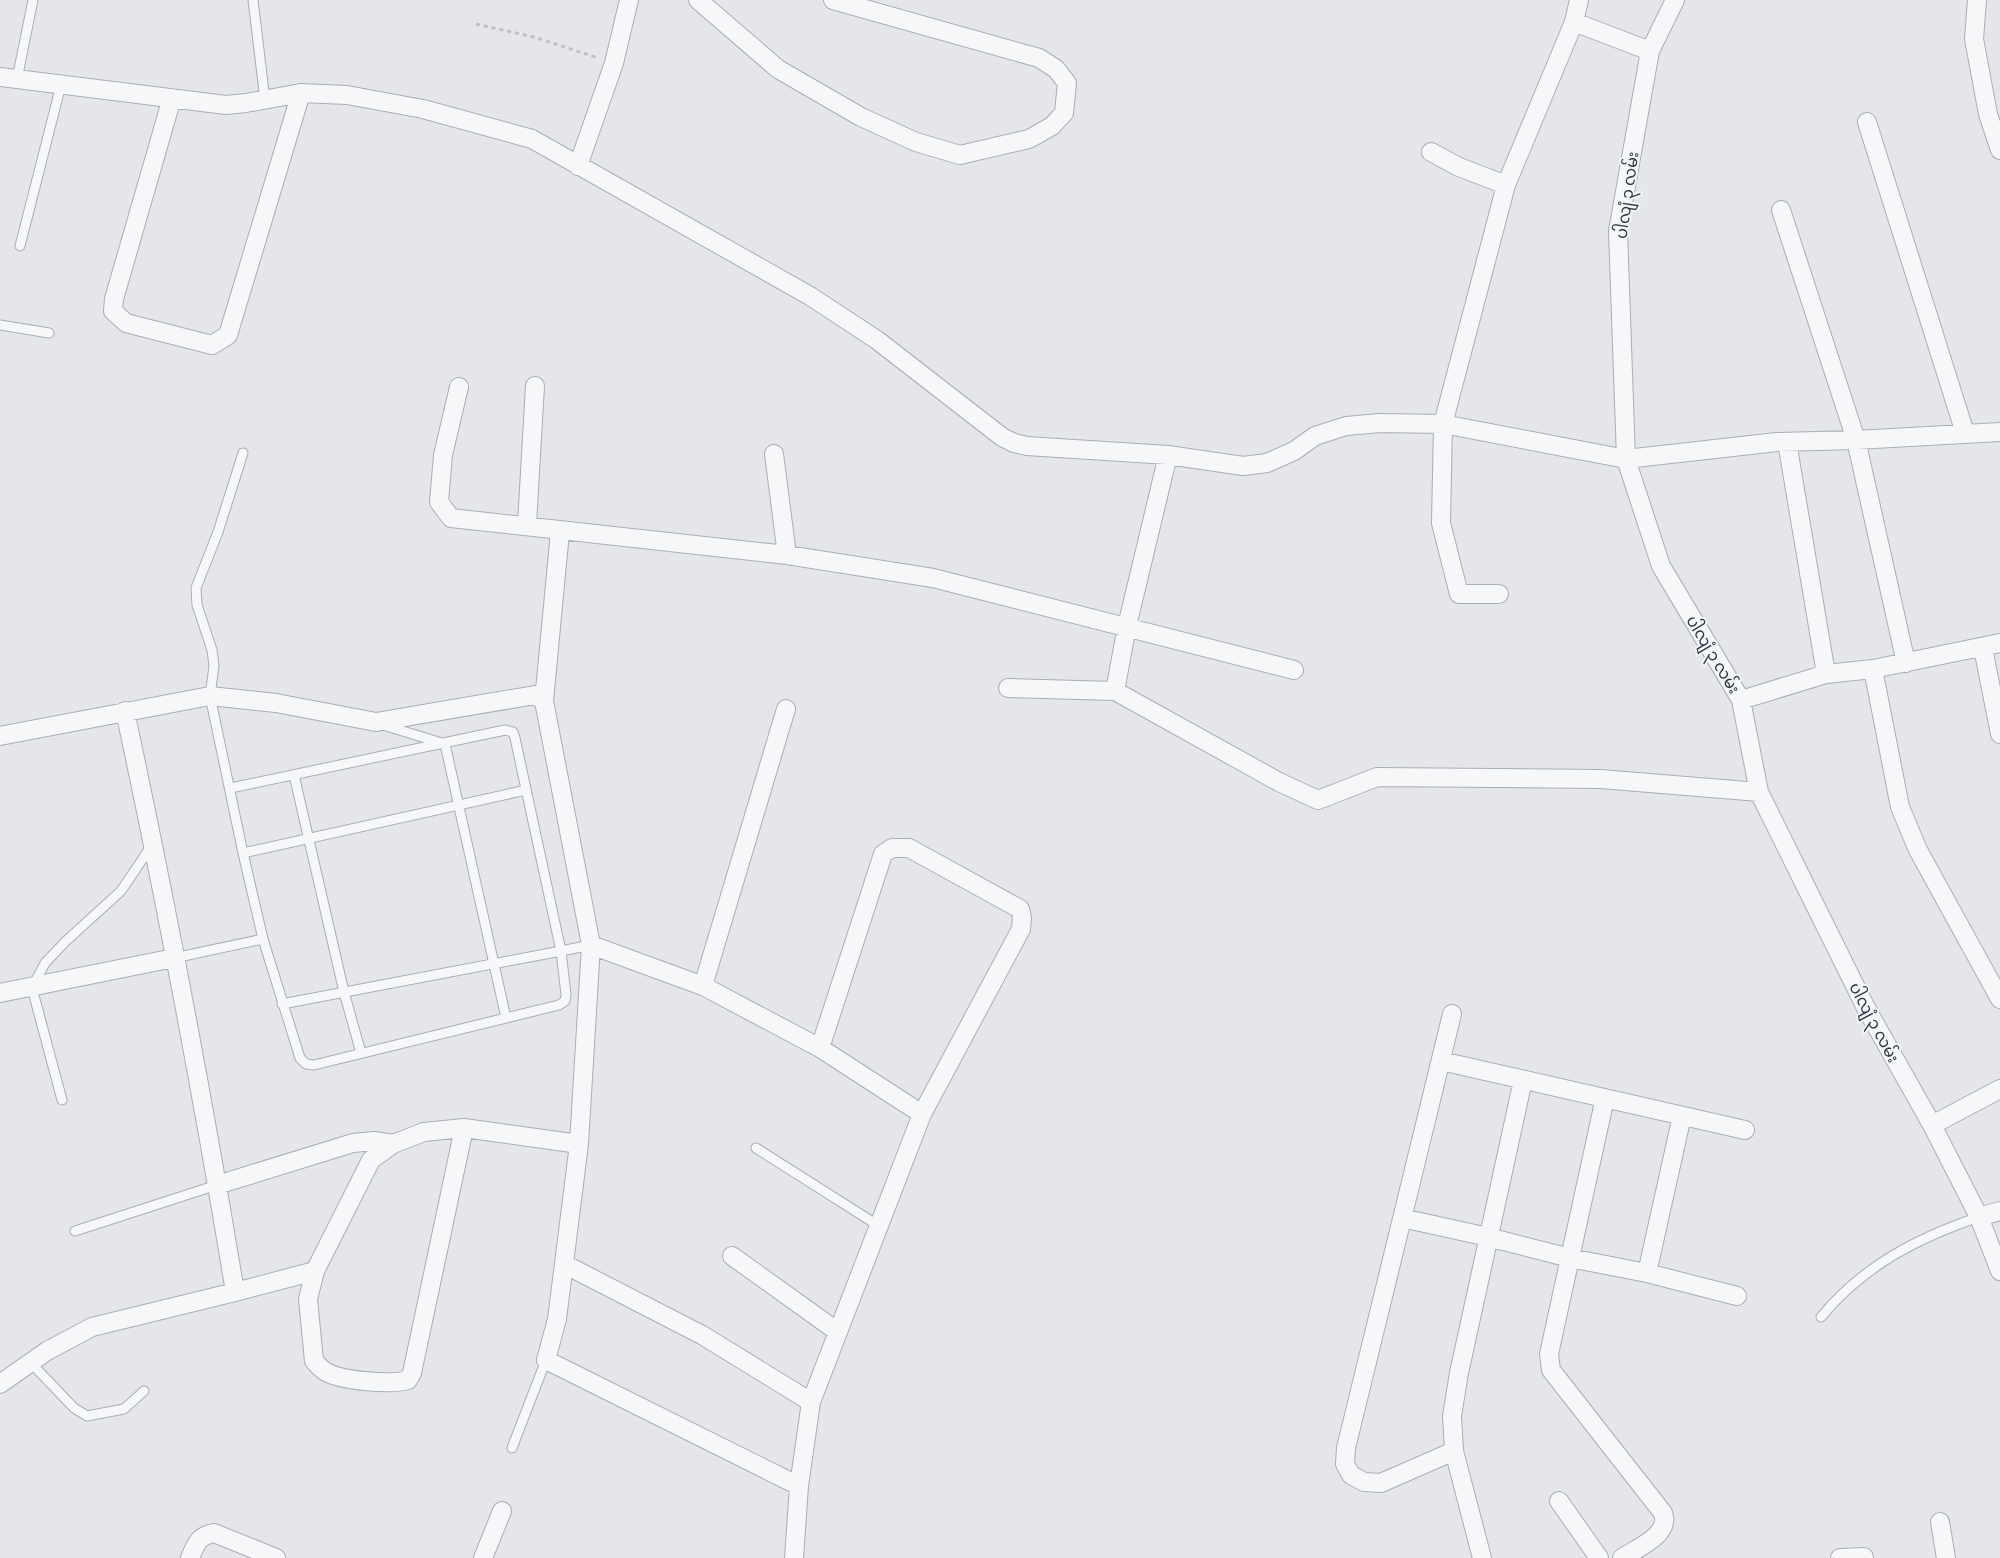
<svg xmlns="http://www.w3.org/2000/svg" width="2000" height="1558" viewBox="0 0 2000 1558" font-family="Barlow,'Noto Sans Myanmar',sans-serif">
<rect width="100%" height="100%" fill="#e4e6eb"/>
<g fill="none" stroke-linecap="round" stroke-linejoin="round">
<defs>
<path id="service" d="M 253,0 L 265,100
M 17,79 L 33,0
M 20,246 L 61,85
M 0,325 L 49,333
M 243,453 L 218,532 L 196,588 L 197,605 L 212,650 L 214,666 L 210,696 L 243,853 L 263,939 L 300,1058 L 306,1064 L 314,1065 L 559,1005 L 565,1001 L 566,995 L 561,951 L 591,945
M 383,725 L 445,744 L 506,1018
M 294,775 L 344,992 L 361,1053
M 231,788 L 505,730 L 513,732 L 515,738 L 561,951 L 282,1004
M 243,853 L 526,790
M 174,958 L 263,939
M 62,1100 L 32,988 L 45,963 L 66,941 L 121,891 L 152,845
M 756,1148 L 879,1226
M 75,1231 L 217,1185
M 1821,1317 C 1863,1266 1917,1238 1979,1217
M 31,1363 L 74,1408 L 87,1416 L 124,1409 L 144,1391
M 512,1448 L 546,1360"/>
<path id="minor" d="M 698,0 L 778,69 L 861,117 L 916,142 L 960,155 L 1029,139 L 1052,126 L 1064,113 L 1067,83 L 1056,69 L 1039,58 L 833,0
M 1675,0 L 1650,51 L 1618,231 L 1626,459 L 1661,566 L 1741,700 L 1759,792 L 1866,1008 L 1932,1125 L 1979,1217 L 2000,1271
M 1977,0 L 1974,39 L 1988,114 L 2000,150
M 1574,22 L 1650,51
M 0,77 L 226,105 L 246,103 L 301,93 L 347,95 L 423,109 L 532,139 L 810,296 L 877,340 L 1002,437 L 1014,443 L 1027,446 L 1168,455 L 1243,466 L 1267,463 L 1294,451 L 1315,436 L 1346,426 L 1380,423 L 1443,424 L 1626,459 L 1777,442 L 1856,440 L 2000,432
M 172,98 L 114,299 L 113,311 L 126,323 L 212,345 L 228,335 L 301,93
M 1867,122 L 1965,433
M 1431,152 L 1459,167 L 1506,185
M 578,166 L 614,63 L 629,0
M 1781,210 L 1856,440 L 1906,663
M 459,387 L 443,455 L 439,502 L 451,518 L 787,555 L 933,578 L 1294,670
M 1787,442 L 1826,674
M 774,454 L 787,555
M 527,524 L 535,386
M 1499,594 L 1459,594 L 1441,523 L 1443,424 L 1506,185 L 1574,22 L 1579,0
M 1983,648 L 2000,734
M 1873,669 L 1900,807 L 1918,850 L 2000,999
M 1008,688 L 1115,691 L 1279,782 L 1318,800 L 1377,777 L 1601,779 L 1759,792
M 1115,691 L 1127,626 L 1168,455
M 1741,700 L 1826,674 L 1873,669 L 2000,643
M 544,701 L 560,532
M 0,736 L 210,696 L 276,703 L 376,722 L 535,695 L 544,701 L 591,945 L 579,1144 L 557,1319 L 546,1360 L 799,1486
M 591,945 L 703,986 L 820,1048 L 922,1114 L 811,1402 L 799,1486 L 794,1558
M 703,986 L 786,709
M 0,993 L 174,958
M 1452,1014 L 1346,1448 L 1345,1464 L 1351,1475 L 1364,1482 L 1381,1483 L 1454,1451
M 820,1048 L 883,854 L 892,848 L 909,848 L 1020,909 L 1022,918 L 1021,929 L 922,1114
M 1441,1061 L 1745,1130
M 1605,1098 L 1549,1354 L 1551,1370 L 1663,1513 C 1671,1535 1637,1548 1622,1558
M 1932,1125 L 2000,1089
M 464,1128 L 412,1373 L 408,1380 C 391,1385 342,1381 326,1372 C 321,1369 317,1364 314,1361 L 308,1299 L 315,1271 L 371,1160 L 393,1144 L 424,1132 L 464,1128 L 579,1144
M 217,1185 L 353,1143 L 374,1141 L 393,1144
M 1979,1217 L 2000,1211
M 1402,1218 L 1488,1237 L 1570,1258 L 1647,1273 L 1737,1296
M 732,1256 L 838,1332
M 564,1264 L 702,1335 L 811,1402
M 1647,1273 L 1682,1116
M 235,1292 L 315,1271
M 0,1384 L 47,1351 L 92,1327 L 235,1292 C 203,1097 166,903 125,711
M 1559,1501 L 1599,1558
M 1940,1522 L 1946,1558
M 190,1558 C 196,1544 198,1536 214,1533 L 276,1558
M 483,1558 L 502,1511
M 1482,1558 L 1454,1451 L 1452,1416 L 1459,1373 L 1523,1080
M 1840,1558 L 1864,1557"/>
</defs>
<use href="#service" stroke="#a9adb5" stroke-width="11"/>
<use href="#minor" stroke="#a9adb5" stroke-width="20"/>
<path stroke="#bec0c6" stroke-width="3" stroke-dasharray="4 4" stroke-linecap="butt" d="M 476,24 L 534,37 L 598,58"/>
<use href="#service" stroke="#f6f7f9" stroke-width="9"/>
<use href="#minor" stroke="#f6f7f9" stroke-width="18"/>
</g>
<g text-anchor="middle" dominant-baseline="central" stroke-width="4" stroke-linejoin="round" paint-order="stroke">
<g font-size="16" fill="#2d3442" stroke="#f3f5f8">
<text transform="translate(1626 195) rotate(-82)">ပါလျံ ၃ လမ်း</text>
<text transform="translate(1714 654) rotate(59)">ပါလျံ ၃ လမ်း</text>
<text transform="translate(1875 1022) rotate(62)">ပါလျံ ၃ လမ်း</text>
</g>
</g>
</svg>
